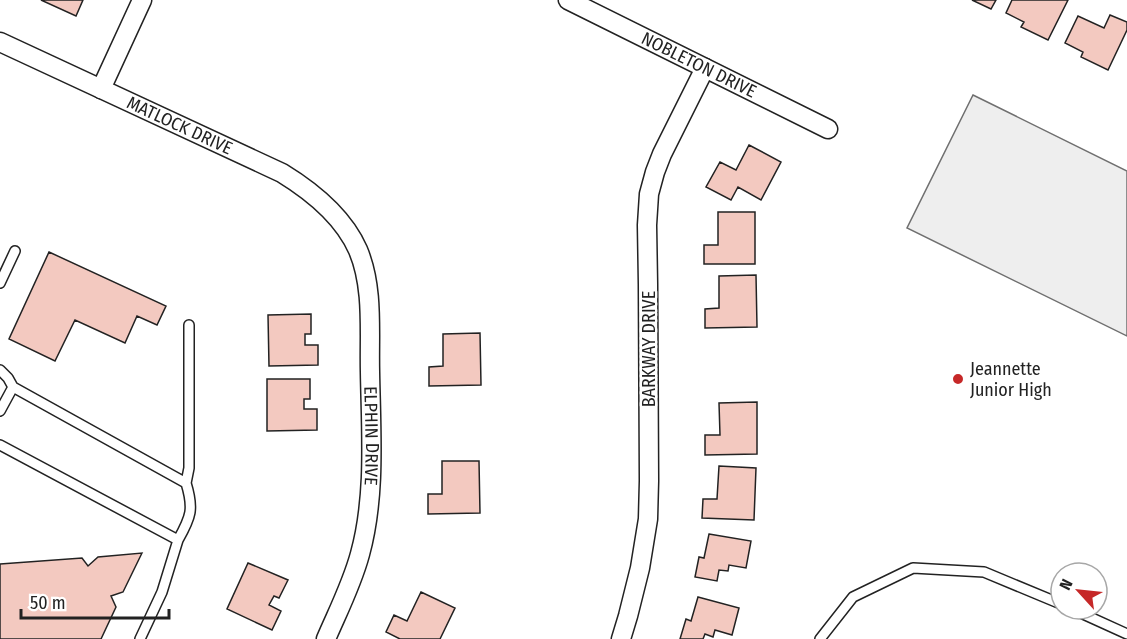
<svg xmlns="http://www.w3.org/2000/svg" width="1127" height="639" viewBox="0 0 1127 639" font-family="'Fira Sans Condensed',sans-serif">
<rect width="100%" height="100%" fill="#fff"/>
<path fill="#eee" stroke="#6f6f6f" stroke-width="1.5" d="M 973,95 L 1127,171 L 1127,336 L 907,228 Z"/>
<path fill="#f3c9c0" stroke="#222" stroke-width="1.5" d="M 41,0 L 83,0 L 76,16 Z
M 972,0 L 996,0 L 991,9 Z
M 1012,0 L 1068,0 L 1048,40 L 1021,27 L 1024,22 L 1006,13 Z
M 1110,15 L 1127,22 L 1127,30 L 1108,70 L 1081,57 L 1083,52 L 1065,43 L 1078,16 L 1104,28 Z
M 749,145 L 781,162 L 761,200 L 738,187 L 731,200 L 706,187 L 720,162 L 736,170 Z
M 718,212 L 755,212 L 755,264 L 704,264 L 704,245 L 718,245 Z
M 49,252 L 166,306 L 157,325 L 137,316 L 125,343 L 75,320 L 55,361 L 9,339 Z
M 756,275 L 757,327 L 705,328 L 705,309 L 719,308 L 719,276 Z
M 311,314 L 311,334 L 305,334 L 305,345 L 318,345 L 318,365 L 269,366 L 268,315 Z
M 480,333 L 481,385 L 429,386 L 429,367 L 443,366 L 443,334 Z
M 267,379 L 310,379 L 310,399 L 304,399 L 304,409 L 317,409 L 317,430 L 267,431 Z
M 757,402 L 757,454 L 705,455 L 705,435 L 720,435 L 719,403 Z
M 442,461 L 479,461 L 480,513 L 428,514 L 428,494 L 442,494 Z
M 719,466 L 756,468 L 754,520 L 702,518 L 703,499 L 717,499 Z
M 709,534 L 751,541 L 746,568 L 729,565 L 728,571 L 719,570 L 717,581 L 695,577 L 699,557 L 704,558 Z
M 142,553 L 123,592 L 111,596 L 116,607 L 101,639 L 0,639 L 0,564 L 82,558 L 88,566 L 98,557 Z
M 248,563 L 288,580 L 279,598 L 274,596 L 269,605 L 281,611 L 272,630 L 227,609 Z
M 421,592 L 455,608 L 440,639 L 400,639 L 386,632 L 394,615 L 407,621 Z
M 698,597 L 739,608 L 732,635 L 715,630 L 713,637 L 705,634 L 703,639 L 680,639 L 686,619 L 691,621 Z"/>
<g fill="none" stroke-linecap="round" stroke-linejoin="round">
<defs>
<path id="lane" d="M 0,283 L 15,251
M 0,370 L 8,378 L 13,387
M 0,411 L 13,387 L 186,483 C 194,509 191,517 178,540 L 0,445
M 186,483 L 189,468 L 189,325
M 1072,609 L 1127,634
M 140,639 L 162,592 L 178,540
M 820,639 L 853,597 L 913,568 L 984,572 L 1061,604"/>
<g id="street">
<path id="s1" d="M 568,0 L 828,129"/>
<path id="s2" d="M 0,42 L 282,173 C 313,192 343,216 358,250 C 374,288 369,332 370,372 C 371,432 376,496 360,554 C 352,584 338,611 326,639"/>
<path d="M 101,89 L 142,0"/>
<path d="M 621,639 L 628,616 L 640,568 L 648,519 L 649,481 L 648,284 L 647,225 L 649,194 L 655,172 L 662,154 L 705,68"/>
</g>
</defs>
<use href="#lane" stroke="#222" stroke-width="12"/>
<use href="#street" stroke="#222" stroke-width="21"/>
<use href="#lane" stroke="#fff" stroke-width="9"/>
<use href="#street" stroke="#fff" stroke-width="18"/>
</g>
<circle fill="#c62828" stroke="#fff" stroke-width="2" cx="958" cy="379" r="6"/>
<g text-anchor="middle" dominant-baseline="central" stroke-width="4.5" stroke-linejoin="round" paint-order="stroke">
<g font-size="18" fill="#222" stroke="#fff">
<text stroke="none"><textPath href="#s1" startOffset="146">NOBLETON DRIVE</textPath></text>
<text stroke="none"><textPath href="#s2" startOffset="198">MATLOCK DRIVE</textPath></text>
<text transform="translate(649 349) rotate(-90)">BARKWAY DRIVE</text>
<text stroke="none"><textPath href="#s2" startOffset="608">ELPHIN DRIVE</textPath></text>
</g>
<g font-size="18" fill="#222" stroke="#fff" text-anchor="start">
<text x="970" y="369">Jeannette<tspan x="970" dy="21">Junior High</tspan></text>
</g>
</g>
<g transform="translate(1079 591) rotate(297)"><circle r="28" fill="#ffffff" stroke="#a7a7a7" stroke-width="1.5"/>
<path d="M0-4.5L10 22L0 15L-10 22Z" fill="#c62828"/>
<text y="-9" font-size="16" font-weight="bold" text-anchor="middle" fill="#222222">N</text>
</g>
<path d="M21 609v9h148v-9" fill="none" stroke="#222222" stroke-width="3"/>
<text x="30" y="609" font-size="18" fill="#222222" stroke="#ffffff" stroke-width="4.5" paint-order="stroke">50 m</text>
</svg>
